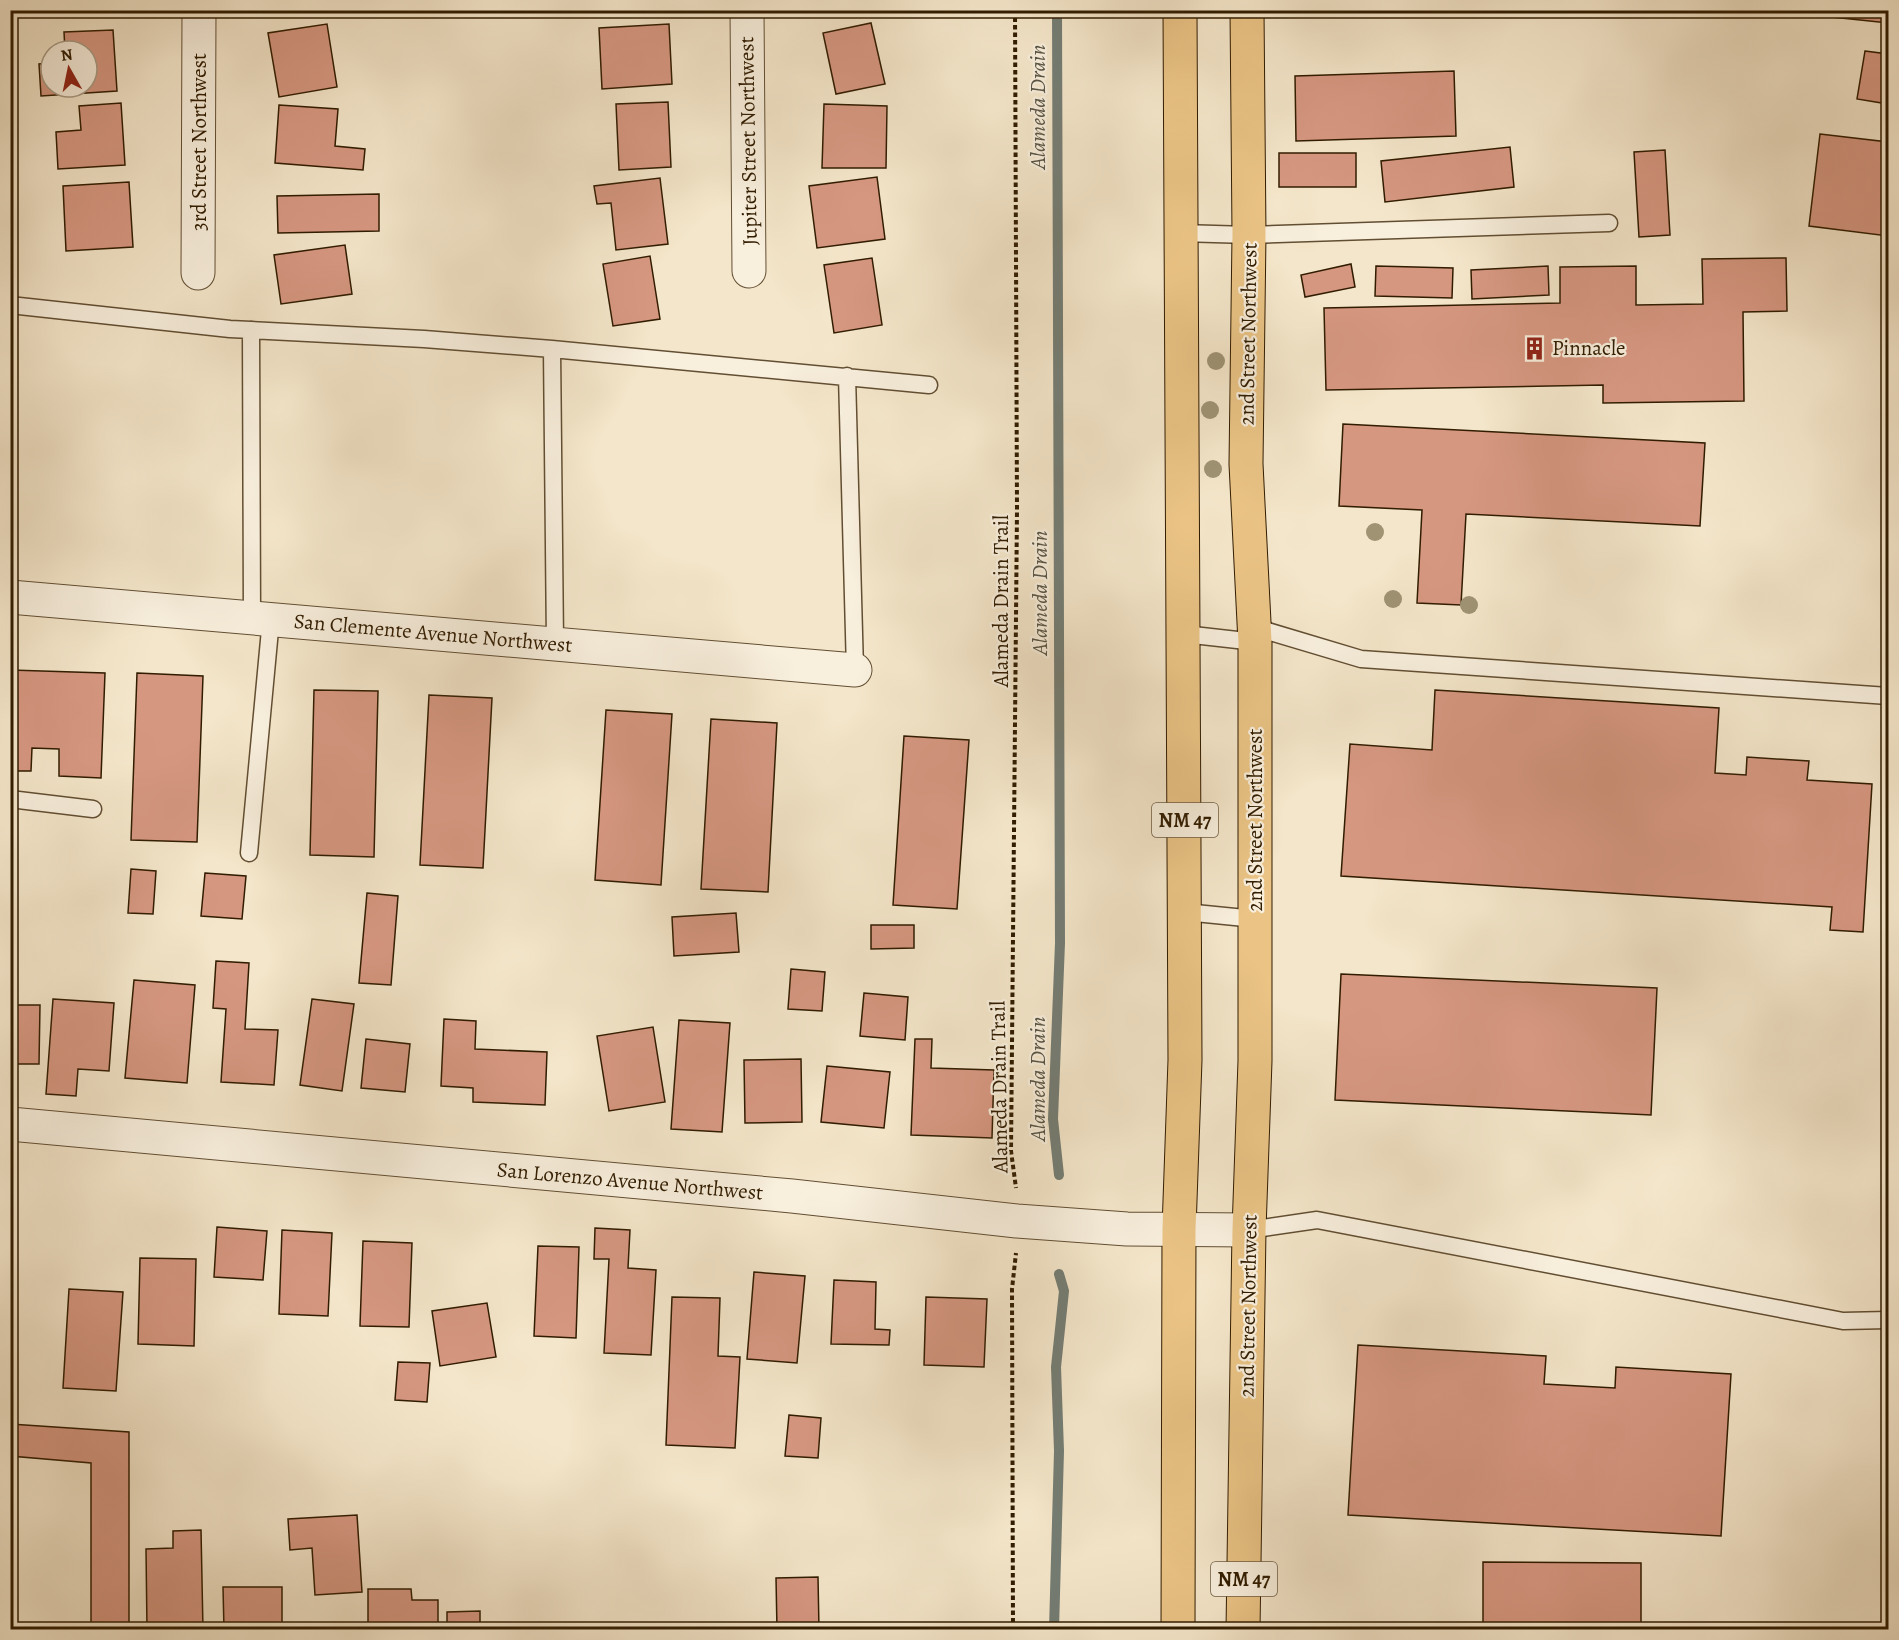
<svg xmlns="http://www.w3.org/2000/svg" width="1899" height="1640" viewBox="0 0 1899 1640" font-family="Alegreya,serif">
<rect width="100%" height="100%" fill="#f4e6ca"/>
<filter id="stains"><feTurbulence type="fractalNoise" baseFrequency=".00333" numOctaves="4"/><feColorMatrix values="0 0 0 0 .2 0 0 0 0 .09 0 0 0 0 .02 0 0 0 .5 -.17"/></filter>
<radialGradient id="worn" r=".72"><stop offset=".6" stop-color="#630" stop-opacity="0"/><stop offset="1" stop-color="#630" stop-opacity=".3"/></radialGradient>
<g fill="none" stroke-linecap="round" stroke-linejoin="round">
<path stroke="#747d74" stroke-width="10" d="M 1057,10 L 1060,943 L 1053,1119 L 1059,1175
M 1054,1630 L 1059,1451 L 1056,1367 L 1064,1291 L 1059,1274"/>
</g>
<path fill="#d69781" stroke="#311c00" stroke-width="1.5" d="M 35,10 L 126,10 L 126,13 L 35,16 Z
M 822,10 L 878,10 L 878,13 L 822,14 Z
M 1832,10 L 1888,10 L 1888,23 L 1832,17 Z
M 871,23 L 885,84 L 836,94 L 823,33 Z
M 327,24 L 337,87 L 279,97 L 268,33 Z
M 669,24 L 672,84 L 602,89 L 599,28 Z
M 113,30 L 117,91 L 41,96 L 39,64 L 51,63 L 51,87 L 87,87 L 87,51 L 65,51 L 64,32 Z
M 1865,51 L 1888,54 L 1888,104 L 1857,99 Z
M 1454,71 L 1456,136 L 1296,141 L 1295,76 Z
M 668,102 L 671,167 L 619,170 L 616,104 Z
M 121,103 L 125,165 L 58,169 L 56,132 L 81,130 L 79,106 Z
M 824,104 L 887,106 L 886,168 L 822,168 Z
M 279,105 L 338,109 L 335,146 L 365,149 L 363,170 L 275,163 Z
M 1820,134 L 1888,142 L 1888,236 L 1809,226 Z
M 1510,147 L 1514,187 L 1385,202 L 1381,161 Z
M 1665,150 L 1670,235 L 1639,237 L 1634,152 Z
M 1279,153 L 1356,153 L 1356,187 L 1279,187 Z
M 877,177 L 885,239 L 817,248 L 809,186 Z
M 660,178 L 668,244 L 616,250 L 611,203 L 597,204 L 594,186 Z
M 129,182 L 133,247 L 66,251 L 63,186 Z
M 379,194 L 379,231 L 278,233 L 277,196 Z
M 345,245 L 352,294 L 281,304 L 274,255 Z
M 650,256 L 660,319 L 613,326 L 603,264 Z
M 872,258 L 882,325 L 834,333 L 824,265 Z
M 1786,258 L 1787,311 L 1743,312 L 1744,401 L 1603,403 L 1603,385 L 1326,390 L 1324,308 L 1560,303 L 1560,267 L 1636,266 L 1636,305 L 1703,304 L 1702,259 Z
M 1351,264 L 1355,287 L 1305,297 L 1301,275 Z
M 1376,266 L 1453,268 L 1452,298 L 1375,296 Z
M 1548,266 L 1549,295 L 1472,299 L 1471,270 Z
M 1343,424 L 1705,443 L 1700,526 L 1466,514 L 1461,605 L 1417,603 L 1422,510 L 1339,506 Z
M 10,670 L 105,673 L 101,778 L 59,776 L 59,749 L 32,748 L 31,771 L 10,771 Z
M 137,673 L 203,676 L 197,842 L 131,840 Z
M 314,690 L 378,691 L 374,857 L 310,855 Z
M 1435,690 L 1719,708 L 1715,773 L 1746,775 L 1747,757 L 1809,761 L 1807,780 L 1872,784 L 1863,932 L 1830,930 L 1832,907 L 1341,876 L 1350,744 L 1432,750 Z
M 429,695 L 492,698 L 483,868 L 420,865 Z
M 606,710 L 672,714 L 661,885 L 595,880 Z
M 711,719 L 777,723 L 768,892 L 701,889 Z
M 904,736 L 969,740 L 957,909 L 893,905 Z
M 131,869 L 156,871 L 153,914 L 128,913 Z
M 205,873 L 246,876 L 242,919 L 201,916 Z
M 367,893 L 398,896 L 391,985 L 359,983 Z
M 736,913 L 739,952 L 674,956 L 672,917 Z
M 871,925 L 914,925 L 914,948 L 871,949 Z
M 216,961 L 249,963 L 245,1029 L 278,1030 L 274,1085 L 221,1082 L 226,1009 L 213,1008 Z
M 791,969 L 825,972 L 822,1011 L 788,1009 Z
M 1341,974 L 1657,988 L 1651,1115 L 1335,1100 Z
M 134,980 L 195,985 L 187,1083 L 125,1078 Z
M 864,993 L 908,997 L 905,1040 L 860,1036 Z
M 53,999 L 114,1003 L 109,1071 L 78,1069 L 76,1096 L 46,1094 Z
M 312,999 L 354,1004 L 342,1091 L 300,1085 Z
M 10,1005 L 40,1005 L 39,1064 L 10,1064 Z
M 444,1019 L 476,1021 L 475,1049 L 547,1052 L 545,1105 L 473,1102 L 473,1088 L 441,1086 Z
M 679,1020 L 730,1023 L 722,1132 L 671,1129 Z
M 653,1027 L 665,1102 L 609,1111 L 597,1036 Z
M 366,1039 L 410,1044 L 405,1092 L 361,1088 Z
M 915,1039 L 932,1039 L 931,1068 L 994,1070 L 992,1138 L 911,1135 Z
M 801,1059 L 802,1122 L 745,1123 L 744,1060 Z
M 827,1066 L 890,1072 L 884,1128 L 821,1122 Z
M 217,1227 L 267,1231 L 263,1280 L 214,1277 Z
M 595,1228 L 630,1230 L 628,1268 L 656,1270 L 651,1355 L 604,1353 L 609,1259 L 594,1259 Z
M 282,1230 L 332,1233 L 328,1316 L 279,1314 Z
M 363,1241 L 412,1243 L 409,1327 L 360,1326 Z
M 538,1246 L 579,1247 L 576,1338 L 534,1336 Z
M 140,1258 L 196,1259 L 194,1346 L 138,1344 Z
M 754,1272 L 805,1276 L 797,1363 L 747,1359 Z
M 834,1280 L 876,1282 L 875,1329 L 890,1330 L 889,1345 L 831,1344 Z
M 69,1289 L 123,1292 L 116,1391 L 63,1388 Z
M 672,1297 L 720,1298 L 718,1356 L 740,1357 L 735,1448 L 666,1445 Z
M 926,1297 L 987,1299 L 984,1367 L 924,1365 Z
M 487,1303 L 496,1357 L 440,1366 L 432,1311 Z
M 1358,1345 L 1546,1356 L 1544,1384 L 1615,1388 L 1616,1367 L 1731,1374 L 1721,1536 L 1348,1515 Z
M 398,1362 L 430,1363 L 427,1402 L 395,1400 Z
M 789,1415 L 821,1418 L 818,1458 L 785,1456 Z
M 10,1424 L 129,1432 L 129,1630 L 91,1630 L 91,1463 L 10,1456 Z
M 357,1515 L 362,1592 L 315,1595 L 312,1548 L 290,1550 L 288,1519 Z
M 201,1530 L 203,1630 L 147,1630 L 146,1549 L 173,1548 L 173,1531 Z
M 1483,1562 L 1641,1563 L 1641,1630 L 1483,1630 Z
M 818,1577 L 819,1630 L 777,1630 L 776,1578 Z
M 223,1587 L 282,1587 L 282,1630 L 224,1630 Z
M 368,1589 L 411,1589 L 412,1600 L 438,1600 L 438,1630 L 368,1630 Z
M 480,1611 L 480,1630 L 447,1630 L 447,1612 Z
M 916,1625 L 943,1627 L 943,1630 L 916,1630 Z"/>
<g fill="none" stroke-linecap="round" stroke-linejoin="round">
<defs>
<path id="service" d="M 1180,233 L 1249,235 L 1609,223
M 10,305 L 230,329 L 424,339 L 552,349 L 929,385
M 251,330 L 252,618
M 552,349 L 555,644
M 847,376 L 855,670
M 1254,627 L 1361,659 L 1888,696
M 1184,634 L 1255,642
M 10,799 L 93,809
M 249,853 L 271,619
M 1185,912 L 1255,919
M 1249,1230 L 1317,1220 L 1843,1321 L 1888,1320"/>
<path id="minor" d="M 747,10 L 749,271
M 198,273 L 199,10
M 10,597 L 855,670
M 10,1124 L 792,1196 L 1017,1221 L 1127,1229 L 1249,1230"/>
<path id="primary" d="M 1178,1630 L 1179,1229 L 1185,1060 L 1180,10
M 1243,1630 L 1249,1230 L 1255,1061 L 1255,642 L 1246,464 L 1249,235 L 1247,10"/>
</defs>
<use href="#service" stroke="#624e32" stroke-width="19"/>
<use href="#minor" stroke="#624e32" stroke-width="35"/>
<use href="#primary" stroke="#311c00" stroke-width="35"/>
<path stroke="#311c00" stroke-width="4" stroke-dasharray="4.5 3" stroke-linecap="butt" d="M 1015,10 L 1017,510 L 1011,1151 L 1016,1188
M 1013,1630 L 1012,1289 L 1016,1253"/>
<use href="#service" stroke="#f8efdd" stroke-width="16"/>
<use href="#minor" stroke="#f8efdd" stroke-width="33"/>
<use href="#primary" stroke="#eac385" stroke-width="33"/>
</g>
<g fill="#9f9374">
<circle cx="1216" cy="361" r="9"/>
<circle cx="1210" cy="410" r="9"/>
<circle cx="1213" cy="469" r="9"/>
<circle cx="1375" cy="532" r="9"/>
<circle cx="1393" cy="599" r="9"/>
<circle cx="1469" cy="605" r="9"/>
</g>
<defs>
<symbol id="building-bare" viewBox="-9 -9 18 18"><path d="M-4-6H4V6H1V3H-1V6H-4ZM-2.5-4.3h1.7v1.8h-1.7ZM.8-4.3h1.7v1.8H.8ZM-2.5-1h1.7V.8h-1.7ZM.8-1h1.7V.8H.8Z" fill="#8f2418" stroke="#f8efdd" stroke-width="2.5" paint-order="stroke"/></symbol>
</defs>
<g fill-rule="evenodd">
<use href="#building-bare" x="1518" y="332" width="33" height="33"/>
</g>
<g text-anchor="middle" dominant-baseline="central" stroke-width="4.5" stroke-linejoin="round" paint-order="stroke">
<g fill="#f8efdd" stroke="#6d5b42" stroke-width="1.5">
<rect x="1152" y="803" width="66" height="34" rx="4.5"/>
<rect x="1211" y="1562" width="66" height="34" rx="4.5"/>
</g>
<g font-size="20" font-weight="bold" fill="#311c00">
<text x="1185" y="820">NM 47</text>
<text x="1244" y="1579">NM 47</text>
</g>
<g font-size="21" fill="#311c00" stroke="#f8efdd">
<text transform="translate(748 141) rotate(-91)">Jupiter Street Northwest</text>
<text transform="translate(199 142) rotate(-90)">3rd Street Northwest</text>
<text transform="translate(1248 334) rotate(-89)">2nd Street Northwest</text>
<text transform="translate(1001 601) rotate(-90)">Alameda Drain Trail</text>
<text transform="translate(433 633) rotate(5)">San Clemente Avenue Northwest</text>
<text transform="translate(1255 820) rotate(-90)">2nd Street Northwest</text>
<text transform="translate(999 1087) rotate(-91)">Alameda Drain Trail</text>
<text transform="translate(630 1181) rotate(5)">San Lorenzo Avenue Northwest</text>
<text transform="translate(1248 1306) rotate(-89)">2nd Street Northwest</text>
</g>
<g font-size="21" fill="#311c00" stroke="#f8efdd" text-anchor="start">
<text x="1552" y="348">Pinnacle</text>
</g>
<g font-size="22" font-style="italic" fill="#585444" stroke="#f8efdd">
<text transform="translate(1038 107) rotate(-90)">Alameda Drain</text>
<text transform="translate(1040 593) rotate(-90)">Alameda Drain</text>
<text transform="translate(1038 1079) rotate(-90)">Alameda Drain</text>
</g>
</g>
<rect width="1899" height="1640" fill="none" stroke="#f4e6ca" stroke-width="36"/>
<rect x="12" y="12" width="1875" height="1616" fill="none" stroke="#311c00" stroke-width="3"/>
<rect x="18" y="18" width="1863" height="1604" fill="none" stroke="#311c00" stroke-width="1.5"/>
<g transform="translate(69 69) rotate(351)"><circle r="28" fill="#f8efdd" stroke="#a89b85" stroke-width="1.5"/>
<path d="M0-4.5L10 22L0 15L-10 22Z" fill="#8f2418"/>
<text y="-9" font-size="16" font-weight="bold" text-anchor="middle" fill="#311c00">N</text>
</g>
<rect width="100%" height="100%" filter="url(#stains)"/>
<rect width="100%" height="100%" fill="url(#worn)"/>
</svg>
